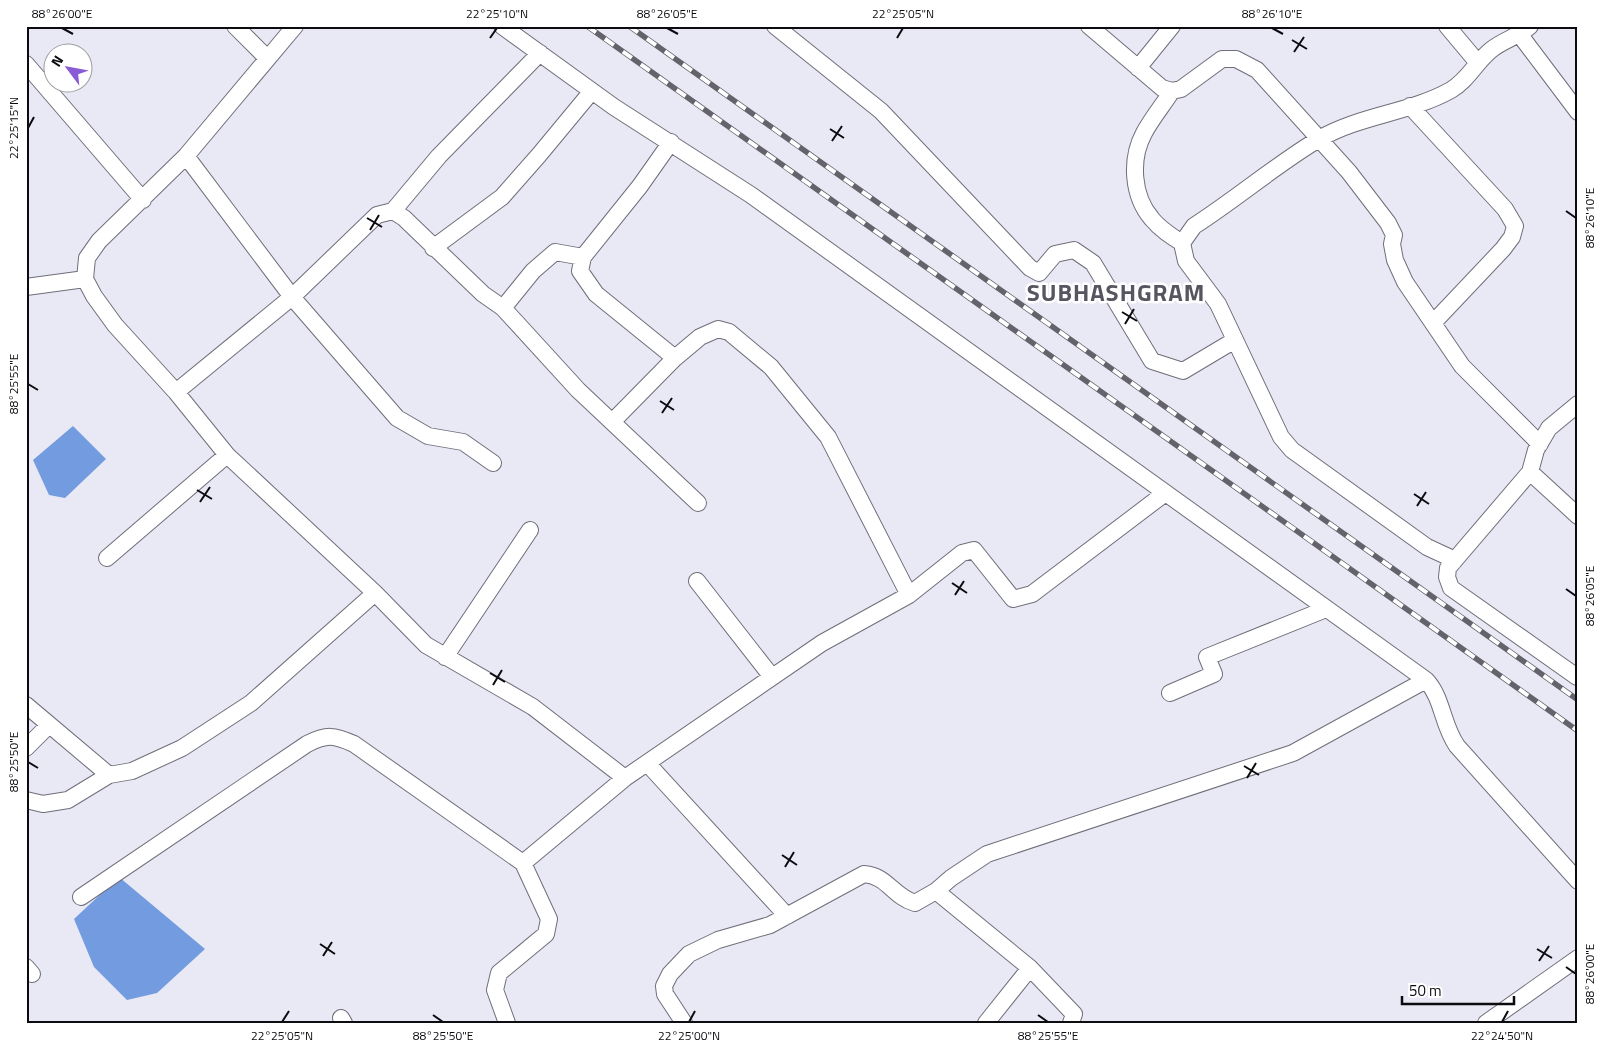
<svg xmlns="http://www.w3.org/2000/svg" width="1604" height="1049" viewBox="0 0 1604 1049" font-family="'Titillium Web',sans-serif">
<rect width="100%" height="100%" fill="#e9e8f5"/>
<path fill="#729be0" d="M 73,426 L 106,459 L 65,498 L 49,495 L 33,460 Z
M 119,877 L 205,949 L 157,993 L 127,1000 L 94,967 L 74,919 Z"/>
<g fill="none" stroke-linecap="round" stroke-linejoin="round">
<defs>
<path id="minor" d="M 235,26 L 267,58
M 295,26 L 186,156 L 99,241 L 87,258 L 85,279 L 94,296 L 115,325 L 176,392 L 227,455 L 375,593 L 426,645 L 533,707 L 625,778
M 502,26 L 614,107 L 751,195 L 1426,680 L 1293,753 L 987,854 L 951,878 L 936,891 L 1030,968 L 1074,1014 L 1071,1023
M 775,26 L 881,111 L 1030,268 L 1039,273 L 1055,254 L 1074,250 L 1093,263 L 1152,361 L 1183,371 L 1235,340
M 1089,26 L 1162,88 L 1172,91 L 1181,89 L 1222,59 L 1236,59 L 1257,70 L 1349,172 L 1388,223 L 1394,235 L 1392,244 L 1395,260 L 1405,282 L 1462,366 L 1540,444
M 1447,26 L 1478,63
M 1520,35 L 1578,112
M 26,64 L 143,200
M 1138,68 L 1172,26
M 1172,91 C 1163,105 1152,118 1144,133 C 1130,159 1132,196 1152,219 C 1160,229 1171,236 1182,243
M 1410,106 L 1505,209 L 1515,226 L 1512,237 L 1503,249 L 1433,323
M 671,142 L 640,186 L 583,257 L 580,271 L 596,294 L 675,358
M 186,156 L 292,297 L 397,418 L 428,436 L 463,442 L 493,463
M 393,211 L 439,156 L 540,53
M 433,248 L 502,197 L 539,155 L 592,91
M 26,287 L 85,279
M 503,308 L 533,271 L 555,252 L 583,257
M 176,392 L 292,297 L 377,215 L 393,211 L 404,218 L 483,294 L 503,308 L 578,390 L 698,503
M 613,421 L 675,358 L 700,337 L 718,329 L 729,332 L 771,367 L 828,437 L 909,595
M 1530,472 L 1578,516
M 107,558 L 227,455
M 1455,560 L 1427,547 L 1292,450 L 1281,437 L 1218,304 L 1186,261 L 1182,243 L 1194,226 C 1236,199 1277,164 1319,139 C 1360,115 1410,113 1451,90 C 1468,80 1476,62 1491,50 C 1503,40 1518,37 1530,26
M 697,581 L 772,677
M 445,657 L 530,530
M 1577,677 L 1451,588 L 1447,577 L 1448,568 L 1530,472 L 1536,450 L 1549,428 L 1578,404
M 1426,680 C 1443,698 1442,725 1457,746 L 1578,881
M 1170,693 L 1214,674 L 1207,657 L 1326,609
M 26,705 L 109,775
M 26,748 L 48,726
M 647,763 L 787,916
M 26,800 L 43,804 L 68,800 L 109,775 L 132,771 L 182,748 L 251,703 L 375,593
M 81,897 L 307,744 C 327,734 334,735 354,744 L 523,863
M 26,967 L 32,974
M 341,1018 L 344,1023
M 507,1023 L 495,990 L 499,973 L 546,934 L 549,919 L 523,863 L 625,778 L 822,643 L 909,595 L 962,553 L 974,550 L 1013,599 L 1032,594 L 1164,494
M 684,1023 L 665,994 L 664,986 L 670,974 L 689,954 L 718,940 L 770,925 L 864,874 C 888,876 892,896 915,903 L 936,891
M 986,1023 L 1030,968
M 1486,1023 L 1578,958"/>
</defs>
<use href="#minor" stroke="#6f6e79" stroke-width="18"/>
<use href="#minor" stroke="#fff" stroke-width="16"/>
<defs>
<path id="rail" d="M 587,26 L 1578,731
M 629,26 L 1578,700"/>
</defs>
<use href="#rail" stroke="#64636c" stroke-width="5.5"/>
<use href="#rail" stroke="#fff" stroke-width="4" stroke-dasharray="11" stroke-linecap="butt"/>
</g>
<path fill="none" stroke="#0c0b10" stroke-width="2" d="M 62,28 L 73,34M 667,28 L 678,34M 1272,28 L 1283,34M 490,38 L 497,28M 897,38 L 903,28M 1292,40 L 1307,49M 1294,52 L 1304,37M 28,128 L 34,117M 830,129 L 844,138M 832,141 L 842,126M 1566,211 L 1576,218M 367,218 L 382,227M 370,230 L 379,215M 1122,312 L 1137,321M 1125,324 L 1134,309M 28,384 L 38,390M 660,401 L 674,410M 662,413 L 672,398M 197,490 L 212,499M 1414,494 L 1429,504M 200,502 L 210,487M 1417,506 L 1426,492M 952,583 L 967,593M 1566,589 L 1576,596M 955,595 L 964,581M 490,673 L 505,682M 493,685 L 502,670M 28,762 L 38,768M 1244,766 L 1259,775M 1247,778 L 1256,763M 782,855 L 797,865M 785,867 L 794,852M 320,944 L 335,954M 1537,949 L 1552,958M 323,956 L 332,942M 1539,961 L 1549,946M 1566,967 L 1576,974M 433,1015 L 443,1022M 1038,1015 L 1048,1022M 282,1022 L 289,1011M 689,1022 L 695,1011M 1502,1022 L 1508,1011"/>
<g text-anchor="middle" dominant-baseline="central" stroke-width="5" stroke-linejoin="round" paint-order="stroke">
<g font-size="24" font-weight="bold" letter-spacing="1" fill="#565560" stroke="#fff">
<text x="1116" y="292">SUBHASHGRAM</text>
</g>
</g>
<rect width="1604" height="1049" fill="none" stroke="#ffffff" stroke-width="55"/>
<g transform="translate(68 68) rotate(302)"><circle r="24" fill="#ffffff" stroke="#9e9d9f"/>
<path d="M0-4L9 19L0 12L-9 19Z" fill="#895cd6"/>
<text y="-8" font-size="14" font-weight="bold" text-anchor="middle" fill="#0c0b10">N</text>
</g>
<path d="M1402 996v8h112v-8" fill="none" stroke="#0c0b10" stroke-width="2.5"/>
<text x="1409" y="996" font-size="15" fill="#0c0b10" stroke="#ffffff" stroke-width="4" paint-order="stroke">50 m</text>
<rect x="28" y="28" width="1548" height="994" fill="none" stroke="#0c0b10" stroke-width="2"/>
<g font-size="12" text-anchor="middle" fill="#0c0b10">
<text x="62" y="18">88°26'00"E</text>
<text x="497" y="18">22°25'10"N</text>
<text x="667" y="18">88°26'05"E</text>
<text x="903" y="18">22°25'05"N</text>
<text x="1272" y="18">88°26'10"E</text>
<text transform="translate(14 128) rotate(-90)" y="4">22°25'15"N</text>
<text transform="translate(1590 218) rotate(-90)" y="4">88°26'10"E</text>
<text transform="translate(14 384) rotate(-90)" y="4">88°25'55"E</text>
<text transform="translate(1590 596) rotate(-90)" y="4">88°26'05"E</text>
<text transform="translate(14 762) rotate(-90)" y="4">88°25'50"E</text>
<text transform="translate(1590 974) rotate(-90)" y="4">88°26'00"E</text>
<text x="282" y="1040">22°25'05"N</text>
<text x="443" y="1040">88°25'50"E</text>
<text x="689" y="1040">22°25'00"N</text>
<text x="1048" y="1040">88°25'55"E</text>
<text x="1502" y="1040">22°24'50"N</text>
</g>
</svg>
